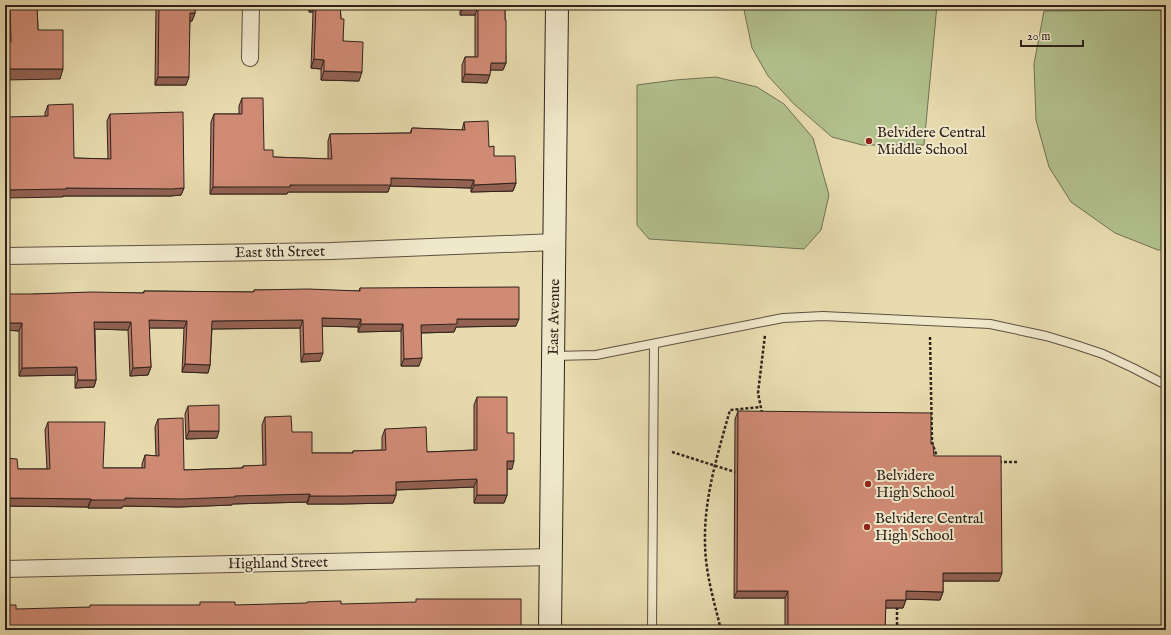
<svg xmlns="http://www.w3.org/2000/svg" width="1171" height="635" viewBox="0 0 1171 635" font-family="'IM FELL English',serif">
<rect width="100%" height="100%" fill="#e8dcaf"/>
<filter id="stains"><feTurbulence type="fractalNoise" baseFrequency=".005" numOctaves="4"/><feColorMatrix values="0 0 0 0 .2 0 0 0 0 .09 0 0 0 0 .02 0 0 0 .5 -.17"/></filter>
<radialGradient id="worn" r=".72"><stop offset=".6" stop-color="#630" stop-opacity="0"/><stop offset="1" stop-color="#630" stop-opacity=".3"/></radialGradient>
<path fill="#b2c18d" stroke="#707255" d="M 743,5 L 937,5 L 924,145 L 862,145 L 832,137 L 794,104 L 768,76 L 752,48 Z
M 1166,10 L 1166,250 L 1158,250 L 1115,233 L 1071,202 L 1049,167 L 1036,120 L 1034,64 L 1044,11 Z
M 716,77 L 757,87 L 784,104 L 813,138 L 829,195 L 821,230 L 804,249 L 649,239 L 637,225 L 637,85 L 675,80 Z"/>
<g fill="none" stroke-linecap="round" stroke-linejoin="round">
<defs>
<path id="lane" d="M 554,356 L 596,355 L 783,318 L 823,316 L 990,324 L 1046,336 L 1076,345 L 1103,354 L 1133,368 L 1166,385
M 652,630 L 654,344"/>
<path id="street" d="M 250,58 L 251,5
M 5,256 L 331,251 L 555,242
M 5,569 L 551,557"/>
<path id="secondary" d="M 550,630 L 557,5"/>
</defs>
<use href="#lane" stroke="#5d5042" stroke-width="10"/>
<use href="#street" stroke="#5d5042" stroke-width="18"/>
<use href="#secondary" stroke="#2f221d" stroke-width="24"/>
<path stroke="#2f221d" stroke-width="2.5" stroke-dasharray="3 2" stroke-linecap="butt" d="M 930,337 L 932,442 L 937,457
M 762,413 L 758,393 L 765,335
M 672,452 L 735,472
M 999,462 L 1018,462
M 579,629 L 638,630
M 692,630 L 740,630
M 721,630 C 714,601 705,572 705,542 C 704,497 718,453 730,410 L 761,407
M 897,630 L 897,608"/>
<use href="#lane" stroke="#f0e8cb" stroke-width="8"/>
<use href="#street" stroke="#f0e8cb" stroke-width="16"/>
<use href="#secondary" stroke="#f0e8cb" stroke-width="22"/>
</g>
<path fill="#b37865" stroke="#2f221d" d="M 6,5 L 37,5 L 38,30 L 60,79 L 7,42 Z
M 147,5 L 195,5 L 195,13 L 192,21 L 190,21 L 186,85 L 155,85 L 156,8 L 147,8 Z
M 309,5 L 340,5 L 341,19 L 343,41 L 359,81 L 321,80 L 321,69 L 311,68 L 313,12 L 309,12 Z
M 460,5 L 505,5 L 505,20 L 506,63 L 503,70 L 490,70 L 487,83 L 462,82 L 462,65 L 465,57 L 475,57 L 475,15 L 460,15 Z
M 242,98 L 264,150 L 273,157 L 328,159 L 328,141 L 330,134 L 410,133 L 412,128 L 462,130 L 464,122 L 489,147 L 494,156 L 516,183 L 513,191 L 471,192 L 471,188 L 390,186 L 388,192 L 288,192 L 287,194 L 210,194 L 211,122 L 214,114 L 239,114 L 239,106 Z
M 48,105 L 74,158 L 108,159 L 107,121 L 110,114 L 184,188 L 181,195 L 170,196 L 63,196 L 63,197 L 45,116 L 45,113 Z
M 360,288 L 516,326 L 456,327 L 454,332 L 421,333 L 419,366 L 401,366 L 401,331 L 358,332 L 358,327 L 322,326 L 320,361 L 301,362 L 300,328 L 212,329 L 210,365 L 208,373 L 182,372 L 184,328 L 149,328 L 151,367 L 148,375 L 130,376 L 128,330 L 95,329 L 96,380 L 94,387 L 75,388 L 75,375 L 19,376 L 19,331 L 5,330 L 33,294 L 143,293 L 144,291 L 254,292 L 254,290 L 359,291 Z
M 477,397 L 507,433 L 512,469 L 507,469 L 507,495 L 504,503 L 474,503 L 474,487 L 396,490 L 396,495 L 393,503 L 342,504 L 307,504 L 307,502 L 232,504 L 232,505 L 179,507 L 123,506 L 122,508 L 88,508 L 88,507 L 5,506 L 5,458 L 18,469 L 47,469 L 45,430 L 48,422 L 103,468 L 142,468 L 142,464 L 145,455 L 156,456 L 155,427 L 158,419 L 184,470 L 242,468 L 243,466 L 263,466 L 262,425 L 265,417 L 292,432 L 312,453 L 352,453 L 353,451 L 382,450 L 382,437 L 385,429 L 427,452 L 474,450 L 474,405 Z
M 188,406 L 217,438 L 186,439 L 185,414 Z
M 738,411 L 931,444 L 934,456 L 999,581 L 943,581 L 943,592 L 940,600 L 906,599 L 903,608 L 885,608 L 885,630 L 785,630 L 785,598 L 734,598 L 735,419 Z"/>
<path fill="#926152" stroke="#2f221d" d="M 148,5 L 158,5 L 156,8 L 147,8 Z
M 311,5 L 315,5 L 313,12 L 309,12 Z
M 463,7 L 478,7 L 475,15 L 460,15 Z
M 190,13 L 195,13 L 192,21 L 187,21 Z
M 314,59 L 324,60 L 321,69 L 311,68 Z
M 491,63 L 506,63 L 503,70 L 488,70 Z
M 5,69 L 63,69 L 60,79 L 5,80 Z
M 324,71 L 362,72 L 359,81 L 321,80 Z
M 465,74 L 490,75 L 487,83 L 462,82 Z
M 158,77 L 189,77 L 186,85 L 155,85 Z
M 391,178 L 474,180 L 471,188 L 390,186 L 388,192 L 288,192 L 287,194 L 210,194 L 213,187 L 290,185 Z
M 516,183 L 513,191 L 471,192 L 474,185 Z
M 66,188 L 184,188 L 181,195 L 170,196 L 63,196 L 63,197 L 5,198 L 5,190 Z
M 322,318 L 361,319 L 358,327 L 319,326 Z
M 457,319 L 519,319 L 516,326 L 456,327 L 454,332 L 418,333 L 421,325 Z
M 149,320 L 187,321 L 184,328 L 146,328 Z
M 303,320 L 300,328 L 210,329 L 212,321 Z
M 94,322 L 131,322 L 128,330 L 91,329 Z
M 5,323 L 22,323 L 19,331 L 5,330 Z
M 361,324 L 403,324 L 401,331 L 358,332 Z
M 323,353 L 320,361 L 301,362 L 304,354 Z
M 422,358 L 419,366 L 401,366 L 404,359 Z
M 185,364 L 210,365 L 208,373 L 182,372 Z
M 77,367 L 75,375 L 19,376 L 22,368 Z
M 151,367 L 148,375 L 130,376 L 133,368 Z
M 78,380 L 96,380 L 94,387 L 75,388 Z
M 189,431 L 219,431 L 217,438 L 186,439 Z
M 507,461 L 514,461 L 512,469 L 504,469 Z
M 477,479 L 474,487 L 393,490 L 396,482 Z
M 310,494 L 307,502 L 232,504 L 232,505 L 179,507 L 123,506 L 122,508 L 88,508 L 91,500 L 125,498 Z
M 396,495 L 393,503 L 342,504 L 307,504 L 310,496 Z
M 477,495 L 507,495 L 504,503 L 474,503 Z
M 7,498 L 91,499 L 88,507 L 5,506 L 5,501 Z
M 943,573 L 1002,573 L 999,581 L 940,581 Z
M 737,591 L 788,591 L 785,598 L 734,598 Z
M 906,591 L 943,592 L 940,600 L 903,599 Z
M 886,600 L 906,600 L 903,608 L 883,608 Z
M 351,629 L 351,630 L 309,630 Z"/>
<path fill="#d08b75" stroke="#2f221d" d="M 10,5 L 37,5 L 38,30 L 63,30 L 63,69 L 5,69 L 5,42 L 11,42 Z
M 159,5 L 195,5 L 195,13 L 190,13 L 189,77 L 158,77 Z
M 316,5 L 340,5 L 341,19 L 344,19 L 343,41 L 363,42 L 362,72 L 324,71 L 324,60 L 314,59 Z
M 463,5 L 505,5 L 505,20 L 506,20 L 506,63 L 491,63 L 490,75 L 465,74 L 465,57 L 478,57 L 478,7 L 463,7 Z
M 242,98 L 263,98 L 264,150 L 273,150 L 273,157 L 332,159 L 330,134 L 411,133 L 412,128 L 465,130 L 464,122 L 488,121 L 489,147 L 494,146 L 494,156 L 515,156 L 516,183 L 474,185 L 474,180 L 391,178 L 391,185 L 290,185 L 290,187 L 213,187 L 214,114 L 242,114 Z
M 73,104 L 74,158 L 111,159 L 110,114 L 183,112 L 184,188 L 172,189 L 66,188 L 66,189 L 5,190 L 5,117 L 48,116 L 48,105 Z
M 519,287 L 519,319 L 457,319 L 457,324 L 421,325 L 422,358 L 404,359 L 403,324 L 361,324 L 361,319 L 322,318 L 323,353 L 304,354 L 303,320 L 212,321 L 210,365 L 185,364 L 187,321 L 149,320 L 151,367 L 133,368 L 131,322 L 94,322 L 96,380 L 78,380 L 77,367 L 22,368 L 22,323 L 5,323 L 5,294 L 33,294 L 91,292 L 144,293 L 144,291 L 254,292 L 254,290 L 308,289 L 360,291 L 360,288 Z
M 477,397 L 507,397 L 507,433 L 514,433 L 514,461 L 507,461 L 507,495 L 477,495 L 477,479 L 396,482 L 396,495 L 345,496 L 310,496 L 310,494 L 235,496 L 235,497 L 182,499 L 125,498 L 125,500 L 91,500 L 91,499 L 7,498 L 7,501 L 5,501 L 5,458 L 17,459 L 18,469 L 50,469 L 48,422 L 105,422 L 103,468 L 145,468 L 145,455 L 159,456 L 158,419 L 183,418 L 184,470 L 243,468 L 243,466 L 266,465 L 265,417 L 291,416 L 292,432 L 312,432 L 312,453 L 353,453 L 353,451 L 386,450 L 385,429 L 426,427 L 427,452 L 477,450 Z
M 219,405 L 219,431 L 189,431 L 188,406 Z
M 738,411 L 931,413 L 931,444 L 933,444 L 934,456 L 1001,456 L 1002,573 L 943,573 L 943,592 L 906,591 L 906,600 L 886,600 L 885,630 L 788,630 L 788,591 L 737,591 Z
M 416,599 L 521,599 L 521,630 L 351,630 L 351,629 L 309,630 L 5,630 L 5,605 L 16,605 L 16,609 L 90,607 L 90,605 L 200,605 L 200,602 L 235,602 L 235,605 L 307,603 L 307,602 L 341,601 L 341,604 L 416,602 Z"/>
<g fill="#8f2418" stroke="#f0e8cb" stroke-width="1.5">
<circle cx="869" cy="141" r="4"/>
<circle cx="868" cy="484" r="4"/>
<circle cx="867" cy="527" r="4"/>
</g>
<g text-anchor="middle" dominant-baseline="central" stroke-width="4" stroke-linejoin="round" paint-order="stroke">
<g font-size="15" fill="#2f221d" stroke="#f0e8cb" text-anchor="start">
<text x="877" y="132">Belvidere Central<tspan x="877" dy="17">Middle School</tspan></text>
<text x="876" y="475">Belvidere<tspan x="876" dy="17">High School</tspan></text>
<text x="875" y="518">Belvidere Central<tspan x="875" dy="17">High School</tspan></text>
</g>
<g font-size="15" fill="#2f221d" stroke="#f0e8cb">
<text transform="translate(280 252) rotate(-1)">East 8th Street</text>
<text transform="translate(554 317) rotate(-89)">East Avenue</text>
<text transform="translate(278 563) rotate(-1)">Highland Street</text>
</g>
</g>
<rect width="1171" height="635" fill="none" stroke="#e8dcaf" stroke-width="20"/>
<rect x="6" y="6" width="1159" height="623" fill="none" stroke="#2f221d" stroke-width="2"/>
<rect x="10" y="10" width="1151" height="615" fill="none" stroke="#2f221d"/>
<path d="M1021 40v6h62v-6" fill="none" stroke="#2f221d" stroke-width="2"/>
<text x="1027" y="40" font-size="12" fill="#2f221d" stroke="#f0e8cb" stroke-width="3" paint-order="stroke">20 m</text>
<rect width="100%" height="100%" filter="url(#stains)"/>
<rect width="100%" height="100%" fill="url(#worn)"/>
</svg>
